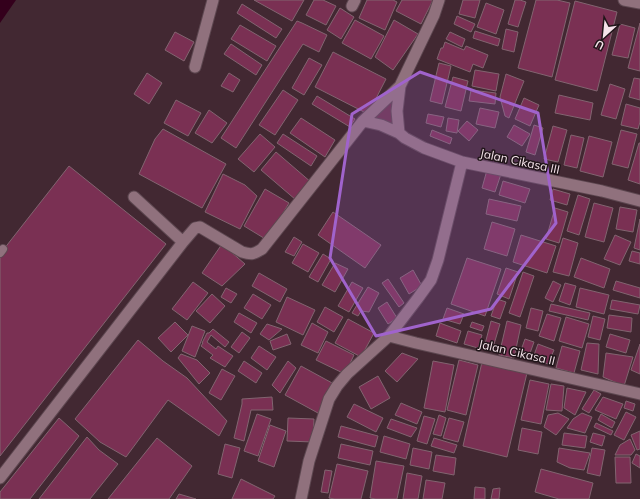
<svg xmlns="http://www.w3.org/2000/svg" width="640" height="499" viewBox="0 0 640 499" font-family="Mulish,sans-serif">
<rect width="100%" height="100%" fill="#422832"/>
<path fill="#6a344c" d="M 391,99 L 394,100 L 393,126 L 376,119 L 374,117 Z"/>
<path fill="#34001c" d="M 0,0 L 16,0 L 0,23 Z"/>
<path fill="#7a3053" stroke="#826470" d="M 254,0 L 304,0 L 292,21 Z
M 314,0 L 323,0 L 336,6 L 326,25 L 306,15 Z
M 367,0 L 393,0 L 397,2 L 385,30 L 359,18 Z
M 402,0 L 433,0 L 421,24 L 396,11 Z
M 463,0 L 480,0 L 475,18 L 459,14 Z
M 515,0 L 520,0 L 526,2 L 518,27 L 508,24 Z
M 536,0 L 557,0 L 570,3 L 552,77 L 518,68 Z
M 575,1 L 617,12 L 597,91 L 555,80 Z
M 486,3 L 504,10 L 496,34 L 477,27 Z
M 242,4 L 282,29 L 276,38 L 237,13 Z
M 340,8 L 354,17 L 341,39 L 327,30 Z
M 457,16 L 475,24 L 471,32 L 454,24 Z
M 355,20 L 384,36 L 371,59 L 342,43 Z
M 394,20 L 418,34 L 393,70 L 375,57 Z
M 297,21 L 302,23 L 327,35 L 319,52 L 303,44 L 236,148 L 221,138 Z
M 640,23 L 640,71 L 628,68 Z
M 620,24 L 635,28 L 628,58 L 612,55 Z
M 240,25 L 276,46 L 267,61 L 231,39 Z
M 506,29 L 518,32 L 514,52 L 502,49 Z
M 475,31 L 500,39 L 498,46 L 473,38 Z
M 175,32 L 194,42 L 184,61 L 165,50 Z
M 450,32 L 465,39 L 462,47 L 446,39 Z
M 445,42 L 464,50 L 466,46 L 488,55 L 483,68 L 473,64 L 470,72 L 437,59 L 441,48 L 443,48 Z
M 231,44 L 262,65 L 256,75 L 224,54 Z
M 333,52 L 386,79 L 368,114 L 315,87 Z
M 309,58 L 322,65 L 304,95 L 292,88 Z
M 439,63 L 451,66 L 442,104 L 430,101 Z
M 475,70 L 499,74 L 496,91 L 472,86 Z
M 147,73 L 162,83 L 149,104 L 134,94 Z
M 229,73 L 240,80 L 233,92 L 221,86 Z
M 506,74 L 524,81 L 509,118 L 505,116 L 500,97 Z
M 453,77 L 468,81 L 461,111 L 445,107 Z
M 634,78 L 640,79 L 640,100 L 629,97 Z
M 610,84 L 625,89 L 616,119 L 601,115 Z
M 283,90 L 298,100 L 275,135 L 259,125 Z
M 471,90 L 496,93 L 495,104 L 469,101 Z
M 559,95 L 593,103 L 590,120 L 555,113 Z
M 317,96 L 355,119 L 350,127 L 312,104 Z
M 524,98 L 539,105 L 530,126 L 515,119 Z
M 176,100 L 201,113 L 188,136 L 164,123 Z
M 626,104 L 640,108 L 640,122 L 638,129 L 621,125 Z
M 480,108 L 499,112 L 495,128 L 476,124 Z
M 209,110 L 227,123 L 212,143 L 195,133 Z
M 428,114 L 444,117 L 441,127 L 426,123 Z
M 301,118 L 335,140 L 325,157 L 290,133 Z
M 448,118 L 459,120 L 457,133 L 446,131 Z
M 467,121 L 478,130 L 469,141 L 458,131 Z
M 514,125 L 530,134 L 522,146 L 507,137 Z
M 534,125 L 543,128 L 535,155 L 526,152 Z
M 553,126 L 567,130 L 558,162 L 544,159 Z
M 163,129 L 226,164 L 202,208 L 139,174 L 155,139 Z
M 432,130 L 452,138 L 450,144 L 430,136 Z
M 621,130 L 637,134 L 628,168 L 612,164 Z
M 260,134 L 275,147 L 254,172 L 238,159 Z
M 283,134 L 317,156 L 311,166 L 277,143 Z
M 571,135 L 584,138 L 577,168 L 564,165 Z
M 589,136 L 612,142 L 603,177 L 580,171 Z
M 639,143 L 640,143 L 640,184 L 628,180 Z
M 276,152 L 312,183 L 296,200 L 261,170 Z
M 69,166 L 166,244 L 0,456 L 0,254 Z
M 487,170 L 501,174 L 495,192 L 482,188 Z
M 223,174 L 245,185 L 257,196 L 240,229 L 205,212 Z
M 503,181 L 530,189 L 525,203 L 499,195 Z
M 265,189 L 289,203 L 267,240 L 244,226 Z
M 553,189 L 570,194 L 567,205 L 550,200 Z
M 578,195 L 590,199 L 579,235 L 567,231 Z
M 489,199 L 521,206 L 517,221 L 486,214 Z
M 594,203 L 613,208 L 604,242 L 585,237 Z
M 620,207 L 637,210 L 633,232 L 616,229 Z
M 555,208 L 568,212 L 559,243 L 546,239 Z
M 333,212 L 381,245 L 365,268 L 318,235 Z
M 640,219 L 640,250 L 634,248 Z
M 492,222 L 515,229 L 507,256 L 484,249 Z
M 521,235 L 556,246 L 547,273 L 513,262 Z
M 615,235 L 631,242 L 620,265 L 604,259 Z
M 294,237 L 302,242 L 294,256 L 285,252 Z
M 563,238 L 578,243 L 569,276 L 553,272 Z
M 222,244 L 245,264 L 222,286 L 202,273 Z
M 303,244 L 319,253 L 308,272 L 292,263 Z
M 632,251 L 640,253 L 640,264 L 629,261 Z
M 323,254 L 331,259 L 318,282 L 309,277 Z
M 467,258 L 501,269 L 485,316 L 451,304 Z
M 581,258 L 610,269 L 604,288 L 574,277 Z
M 335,263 L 348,269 L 335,292 L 322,285 Z
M 506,268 L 518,272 L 509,299 L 497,294 Z
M 413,270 L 422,286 L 409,294 L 400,278 Z
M 523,272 L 534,276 L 520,317 L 509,313 Z
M 259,273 L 287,289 L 280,302 L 252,286 Z
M 388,279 L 404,303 L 399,307 L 382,283 Z
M 553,281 L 561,285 L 553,302 L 545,298 Z
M 616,281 L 640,288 L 640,298 L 613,290 Z
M 193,282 L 208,293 L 187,320 L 172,309 Z
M 352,282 L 363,288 L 349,312 L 338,306 Z
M 565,283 L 576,286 L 570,305 L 559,301 Z
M 368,287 L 379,293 L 369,312 L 361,311 L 358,316 L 352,313 Z
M 226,288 L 237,294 L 231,303 L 221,297 Z
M 580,288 L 609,295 L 604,314 L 576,307 Z
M 212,294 L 225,306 L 210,323 L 196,311 Z
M 253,294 L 271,305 L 262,319 L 244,308 Z
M 287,297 L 315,310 L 303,335 L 276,322 Z
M 497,299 L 506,302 L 500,319 L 491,316 Z
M 612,300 L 640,305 L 638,314 L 610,309 Z
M 387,302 L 397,318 L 388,324 L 378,308 Z
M 551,304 L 590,313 L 588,320 L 549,311 Z
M 325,307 L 343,317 L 334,332 L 317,322 Z
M 447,308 L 464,314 L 460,324 L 443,319 Z
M 531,308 L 543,311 L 538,331 L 526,328 Z
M 239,313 L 257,323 L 251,333 L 234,322 Z
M 547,314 L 561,318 L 554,341 L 539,336 Z
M 609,315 L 632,318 L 631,332 L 607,328 Z
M 593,316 L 605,319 L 600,340 L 588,337 Z
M 566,317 L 589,324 L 582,348 L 559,341 Z
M 348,319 L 374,333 L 361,357 L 335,343 Z
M 491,321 L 500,324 L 492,351 L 484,348 Z
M 507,321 L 521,325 L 514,358 L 499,355 Z
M 175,322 L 188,335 L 171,352 L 158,338 Z
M 472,322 L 484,326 L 482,331 L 470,327 Z
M 312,323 L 328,332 L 318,353 L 301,345 Z
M 440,323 L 461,331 L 457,343 L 436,336 Z
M 267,324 L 282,329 L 269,340 L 260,334 Z
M 192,326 L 205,331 L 195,357 L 182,351 Z
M 213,329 L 229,342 L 225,347 L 211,335 L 207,342 L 216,349 L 218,346 L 233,356 L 225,367 L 210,358 L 213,355 L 201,346 L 203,343 L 202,343 L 207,333 L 209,333 Z
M 468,331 L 482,335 L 478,348 L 464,344 Z
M 242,332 L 250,338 L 239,353 L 231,347 Z
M 287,334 L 291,344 L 273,350 L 270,341 Z
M 610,334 L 630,340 L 626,353 L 606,347 Z
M 525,339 L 534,342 L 529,356 L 520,353 Z
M 138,340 L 163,361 L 187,378 L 227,421 L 219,436 L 168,400 L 126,457 L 100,442 L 75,419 Z
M 326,341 L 354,355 L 345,374 L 316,360 Z
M 587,343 L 599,344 L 598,374 L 581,370 Z
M 538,344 L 554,350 L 548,364 L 533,358 Z
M 640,344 L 640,374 L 631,370 Z
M 259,346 L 276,357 L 267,370 L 251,358 Z
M 562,346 L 580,351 L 574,373 L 556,368 Z
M 402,353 L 418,359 L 397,382 L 385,371 Z
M 606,353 L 633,357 L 624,386 L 603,377 Z
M 181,354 L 197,360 L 210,373 L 199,384 L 178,358 Z
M 459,360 L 478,365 L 466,415 L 447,410 Z
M 244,361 L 262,373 L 256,383 L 238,371 Z
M 288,361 L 296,368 L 280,393 L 272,385 Z
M 433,361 L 454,365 L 445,412 L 424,408 Z
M 482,362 L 527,373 L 507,457 L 463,446 Z
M 301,366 L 334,384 L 318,413 L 285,395 Z
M 222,369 L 235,376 L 221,400 L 209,393 Z
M 378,376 L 390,398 L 371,409 L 359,387 Z
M 530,380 L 549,384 L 541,424 L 521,420 Z
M 551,384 L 564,386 L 562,411 L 546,410 Z
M 567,388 L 586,392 L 575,415 L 564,408 Z
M 594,390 L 601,394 L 589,413 L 582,409 Z
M 272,397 L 273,410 L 251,410 L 244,441 L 234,438 L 242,404 L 242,399 Z
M 603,397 L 623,404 L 616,419 L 595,410 Z
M 626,401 L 635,404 L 633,411 L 624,408 Z
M 401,403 L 422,412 L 417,424 L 395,415 Z
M 354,404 L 383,418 L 376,432 L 347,417 Z
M 626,412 L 636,417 L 624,440 L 614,435 Z
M 558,413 L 569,419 L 556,435 L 544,427 L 548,415 Z
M 582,413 L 592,417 L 585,433 L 567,428 L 573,419 Z
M 257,414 L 271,419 L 258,456 L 244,451 Z
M 601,414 L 615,422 L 612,428 L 598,420 Z
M 439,415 L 446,418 L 441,436 L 433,434 Z
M 424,416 L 435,419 L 427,444 L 417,441 Z
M 59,418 L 79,436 L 30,499 L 0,499 L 0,492 Z
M 288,418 L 314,419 L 313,442 L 287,441 Z
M 449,418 L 464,422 L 458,442 L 443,438 Z
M 391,419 L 417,428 L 411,437 L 387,428 Z
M 596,423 L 613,431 L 611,435 L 594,427 Z
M 270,425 L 286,431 L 274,467 L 258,461 Z
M 341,426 L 378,436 L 375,447 L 338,437 Z
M 522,428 L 542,432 L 538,454 L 518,450 Z
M 640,431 L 640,449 L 637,450 L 631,435 Z
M 564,433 L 587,436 L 585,448 L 562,445 Z
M 593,433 L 605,436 L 602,446 L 590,442 Z
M 384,436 L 410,444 L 406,459 L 380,452 Z
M 87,437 L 99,450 L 118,464 L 90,499 L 39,499 Z
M 157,438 L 192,466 L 169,499 L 108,499 Z
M 434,438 L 457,445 L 454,453 L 431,446 Z
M 630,439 L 635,450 L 631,455 L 615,455 L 620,445 Z
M 225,444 L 240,448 L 232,478 L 218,474 Z
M 341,444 L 373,451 L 370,465 L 338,458 Z
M 413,448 L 432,452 L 429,469 L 410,465 Z
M 559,448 L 590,453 L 584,470 L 570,468 L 557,462 Z
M 592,448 L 605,450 L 600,476 L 587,473 Z
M 636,454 L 640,456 L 640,468 L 632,463 Z
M 436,455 L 456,458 L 454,475 L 433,471 Z
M 615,457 L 630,457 L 631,483 L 616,483 Z
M 376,461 L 404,466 L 397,499 L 376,499 L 370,498 Z
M 337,464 L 368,471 L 361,499 L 335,499 L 329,498 Z
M 541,469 L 593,483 L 589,499 L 559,499 L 535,492 Z
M 325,470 L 332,471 L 328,493 L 321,492 Z
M 407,473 L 422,476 L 418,499 L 403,499 Z
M 241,479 L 275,496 L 273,499 L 232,499 Z
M 426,480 L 445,483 L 442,499 L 423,499 Z
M 475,487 L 485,488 L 485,499 L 474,499 Z
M 500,488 L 499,499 L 491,499 L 493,489 Z
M 179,494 L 196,499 L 176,499 Z"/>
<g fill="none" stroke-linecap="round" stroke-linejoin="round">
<defs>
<path id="service" d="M 0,253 L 3,249"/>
<path id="minor" d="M 624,0 L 640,3
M 352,6 L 355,0
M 195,67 L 213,0
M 363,121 L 381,125 L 399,133 L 405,138 L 424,148 L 462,162 L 602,191 L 640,201
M 399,133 L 397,111 L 400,86 L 434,15 L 439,0
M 183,242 L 195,228 L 200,227 L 242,252 C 252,255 254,254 262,249 L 363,121 L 400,86
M 389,336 L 416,343 L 513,365 L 640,394
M 0,478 L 183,242 L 134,197
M 301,499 L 309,461 L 329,399 L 337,386 L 347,374 L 389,336 L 418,298 L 431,280 L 438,260 L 462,162"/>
</defs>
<use href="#service" stroke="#5d4750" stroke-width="10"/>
<use href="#minor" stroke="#5d4750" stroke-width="13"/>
<use href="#service" stroke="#90717d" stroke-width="8"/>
<use href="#minor" stroke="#90717d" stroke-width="11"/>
</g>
<path fill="#a063cc" fill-opacity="0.2" stroke="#a063cc" stroke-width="3" stroke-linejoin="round" d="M 420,72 L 538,113 L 556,223 L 491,309 L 376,336 L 330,258 L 352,114 Z"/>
<g text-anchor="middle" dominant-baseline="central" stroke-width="3" stroke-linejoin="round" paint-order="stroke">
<g font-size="12" fill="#f5e3ea" stroke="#201519">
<text transform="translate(520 161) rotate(12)">Jalan Cikasa III</text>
<text transform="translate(517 352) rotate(13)">Jalan Cikasa II</text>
</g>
</g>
<g transform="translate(604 36) rotate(207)" stroke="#201519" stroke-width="3" paint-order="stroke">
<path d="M0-3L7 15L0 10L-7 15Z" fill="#f5e3ea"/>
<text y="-6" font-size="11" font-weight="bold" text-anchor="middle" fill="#f5e3ea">U</text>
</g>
</svg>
